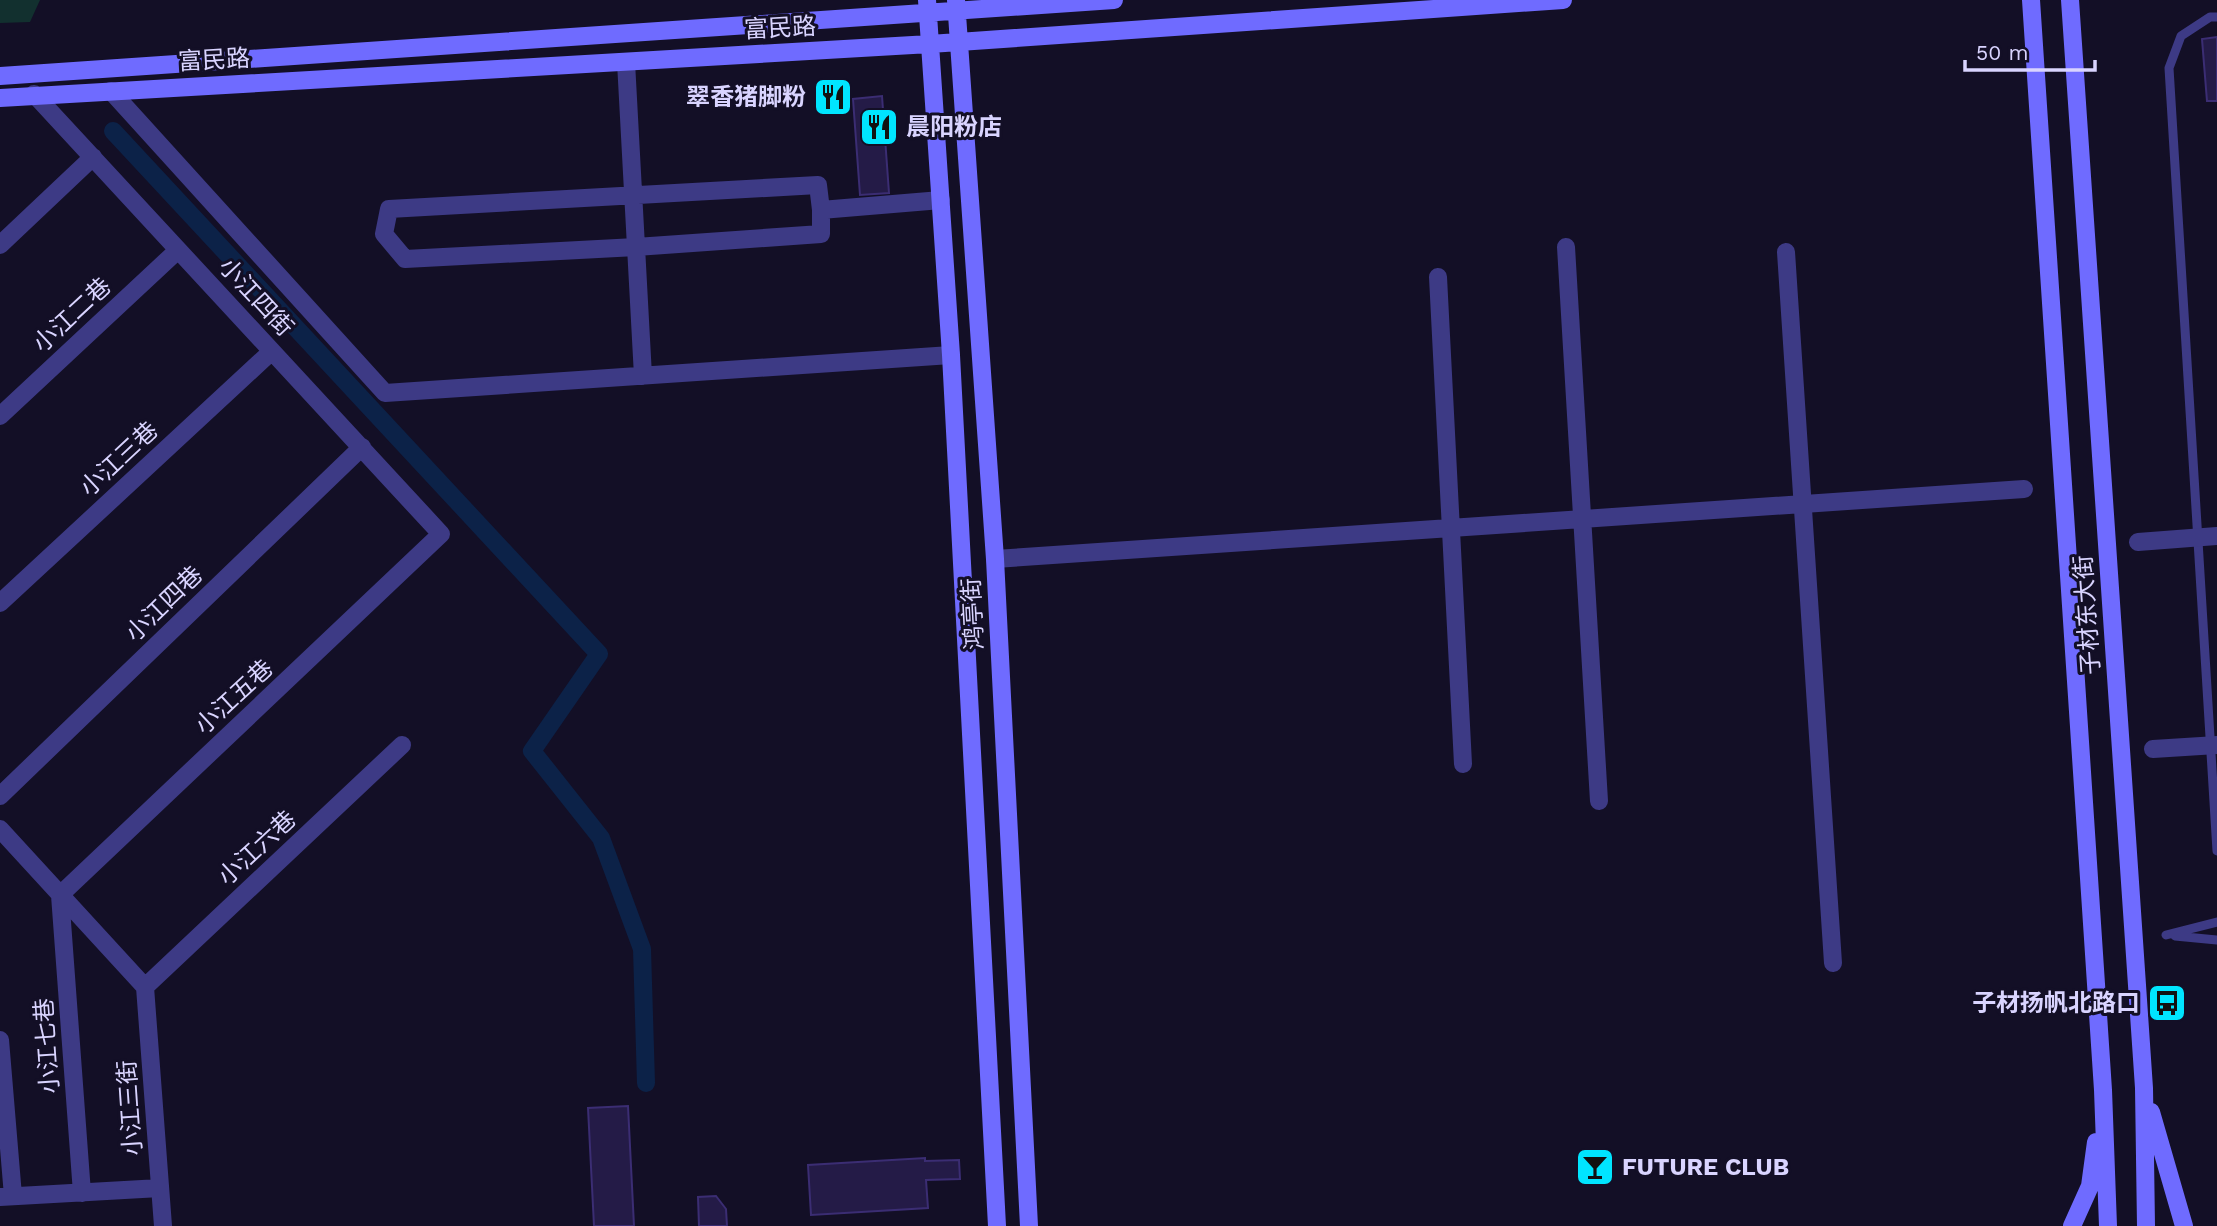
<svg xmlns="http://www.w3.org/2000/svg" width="2217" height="1226" viewBox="0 0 2217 1226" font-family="'Work Sans','Noto Sans SC',sans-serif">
<rect width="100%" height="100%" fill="#130f26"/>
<path fill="#12302f" d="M 0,0 L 40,0 L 30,22 L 0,23 Z"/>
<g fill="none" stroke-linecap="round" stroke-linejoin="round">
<path stroke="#0c2248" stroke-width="18" d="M 113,131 L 599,654 L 532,751 L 601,838 L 642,949 L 646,1083"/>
</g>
<path fill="#241b47" stroke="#3b2d73" stroke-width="2" d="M 2217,37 L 2217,101 L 2207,101 L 2202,39 Z
M 882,96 L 889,193 L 860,195 L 853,99 Z
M 628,1106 L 634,1226 L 594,1226 L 588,1108 Z
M 925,1158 L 925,1161 L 959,1160 L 960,1179 L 926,1180 L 928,1208 L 811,1215 L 808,1165 Z
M 716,1196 L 726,1209 L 727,1226 L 699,1226 L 698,1197 Z"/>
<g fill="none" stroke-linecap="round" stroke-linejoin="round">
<path stroke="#3d3a85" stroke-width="9" d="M 2217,17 L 2210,17 L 2181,36 L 2169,68 L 2217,851
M 2166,935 L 2217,922
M 2175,936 L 2217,940"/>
<path stroke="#3d3a85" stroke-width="18" d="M 626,62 L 643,376
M 111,91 L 385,393 L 951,355
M 34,94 L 441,534 L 60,895 L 82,1193
M 821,210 L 821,234 L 636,247 L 405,259 L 384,234 L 389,209 L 818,185 L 821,210 L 941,200
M 0,245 L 93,157
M 1566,247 L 1599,801
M 1786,252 L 1833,963
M 1438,277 L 1463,764
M 0,416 L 178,250
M 2138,542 L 2217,536
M 995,559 L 2024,489
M 0,603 L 272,351
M 2153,749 L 2217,745
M 0,796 L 362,447
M 0,829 L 145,987
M 145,987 L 402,745
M 145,987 L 163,1226
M 0,1040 L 13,1196
M 0,1197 L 160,1188"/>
<path stroke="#6f6bff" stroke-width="18" d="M 927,0 L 951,355 L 997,1226
M 956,0 L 995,559 L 1029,1226
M 2031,0 L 2103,1090 L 2108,1226
M 2070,0 L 2144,1088 L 2146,1226
M 0,76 L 1114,0
M 0,98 L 930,44 L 1563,0
M 2151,1112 L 2184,1226
M 2072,1226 L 2090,1186 L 2096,1142"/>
</g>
<defs>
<symbol id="restaurant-square" viewBox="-11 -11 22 22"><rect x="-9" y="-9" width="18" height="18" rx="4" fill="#00e5ff" stroke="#130f26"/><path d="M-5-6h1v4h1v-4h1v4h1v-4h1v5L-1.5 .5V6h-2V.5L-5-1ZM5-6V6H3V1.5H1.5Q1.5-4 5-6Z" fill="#111"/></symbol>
<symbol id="bus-square" viewBox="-11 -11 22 22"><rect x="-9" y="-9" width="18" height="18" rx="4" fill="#00e5ff" stroke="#130f26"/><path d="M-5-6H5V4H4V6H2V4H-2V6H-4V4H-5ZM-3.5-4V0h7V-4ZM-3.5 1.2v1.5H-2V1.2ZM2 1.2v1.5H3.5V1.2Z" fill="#111"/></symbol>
<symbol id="bar-square" viewBox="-11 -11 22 22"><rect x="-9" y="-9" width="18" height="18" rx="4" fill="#00e5ff" stroke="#130f26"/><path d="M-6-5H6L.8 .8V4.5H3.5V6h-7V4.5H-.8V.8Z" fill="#111"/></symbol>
</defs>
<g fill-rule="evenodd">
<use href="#restaurant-square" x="811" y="75" width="44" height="44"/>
<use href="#restaurant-square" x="857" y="105" width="44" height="44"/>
<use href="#bus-square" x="2145" y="981" width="44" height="44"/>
<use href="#bar-square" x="1573" y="1145" width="44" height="44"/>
</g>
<g text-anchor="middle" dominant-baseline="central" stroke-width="6" stroke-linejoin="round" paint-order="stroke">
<g font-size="24" fill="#d9d4ff" stroke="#130f26">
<text transform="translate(780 28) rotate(-3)">富民路</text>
<text transform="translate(214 60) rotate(-3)">富民路</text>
<text transform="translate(256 297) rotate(47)">小江四街</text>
<text transform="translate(72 315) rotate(-43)">小江二巷</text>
<text transform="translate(119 459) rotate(-43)">小江三巷</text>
<text transform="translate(164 604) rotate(-44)">小江四巷</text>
<text transform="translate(973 614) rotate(-93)">鸿亭街</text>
<text transform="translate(2087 615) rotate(-94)">子材东大街</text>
<text transform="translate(234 697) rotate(-43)">小江五巷</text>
<text transform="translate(257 848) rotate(-43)">小江六巷</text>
<text transform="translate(47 1046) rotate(-94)">小江七巷</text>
<text transform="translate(130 1108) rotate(-94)">小江三街</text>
</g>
<g font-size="24" font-weight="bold" fill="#d9d4ff" stroke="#130f26" text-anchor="end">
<text x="806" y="97">翠香猪脚粉</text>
<text x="906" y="127" text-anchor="start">晨阳粉店</text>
<text x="2140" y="1003">子材扬帆北路口</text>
<text x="1622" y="1167" text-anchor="start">FUTURE CLUB</text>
</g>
</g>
<path d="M1965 60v10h130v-10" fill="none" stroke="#d9d4ff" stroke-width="3.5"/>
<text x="1976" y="60" font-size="21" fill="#d9d4ff" stroke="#130f26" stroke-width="5" paint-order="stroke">50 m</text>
</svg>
